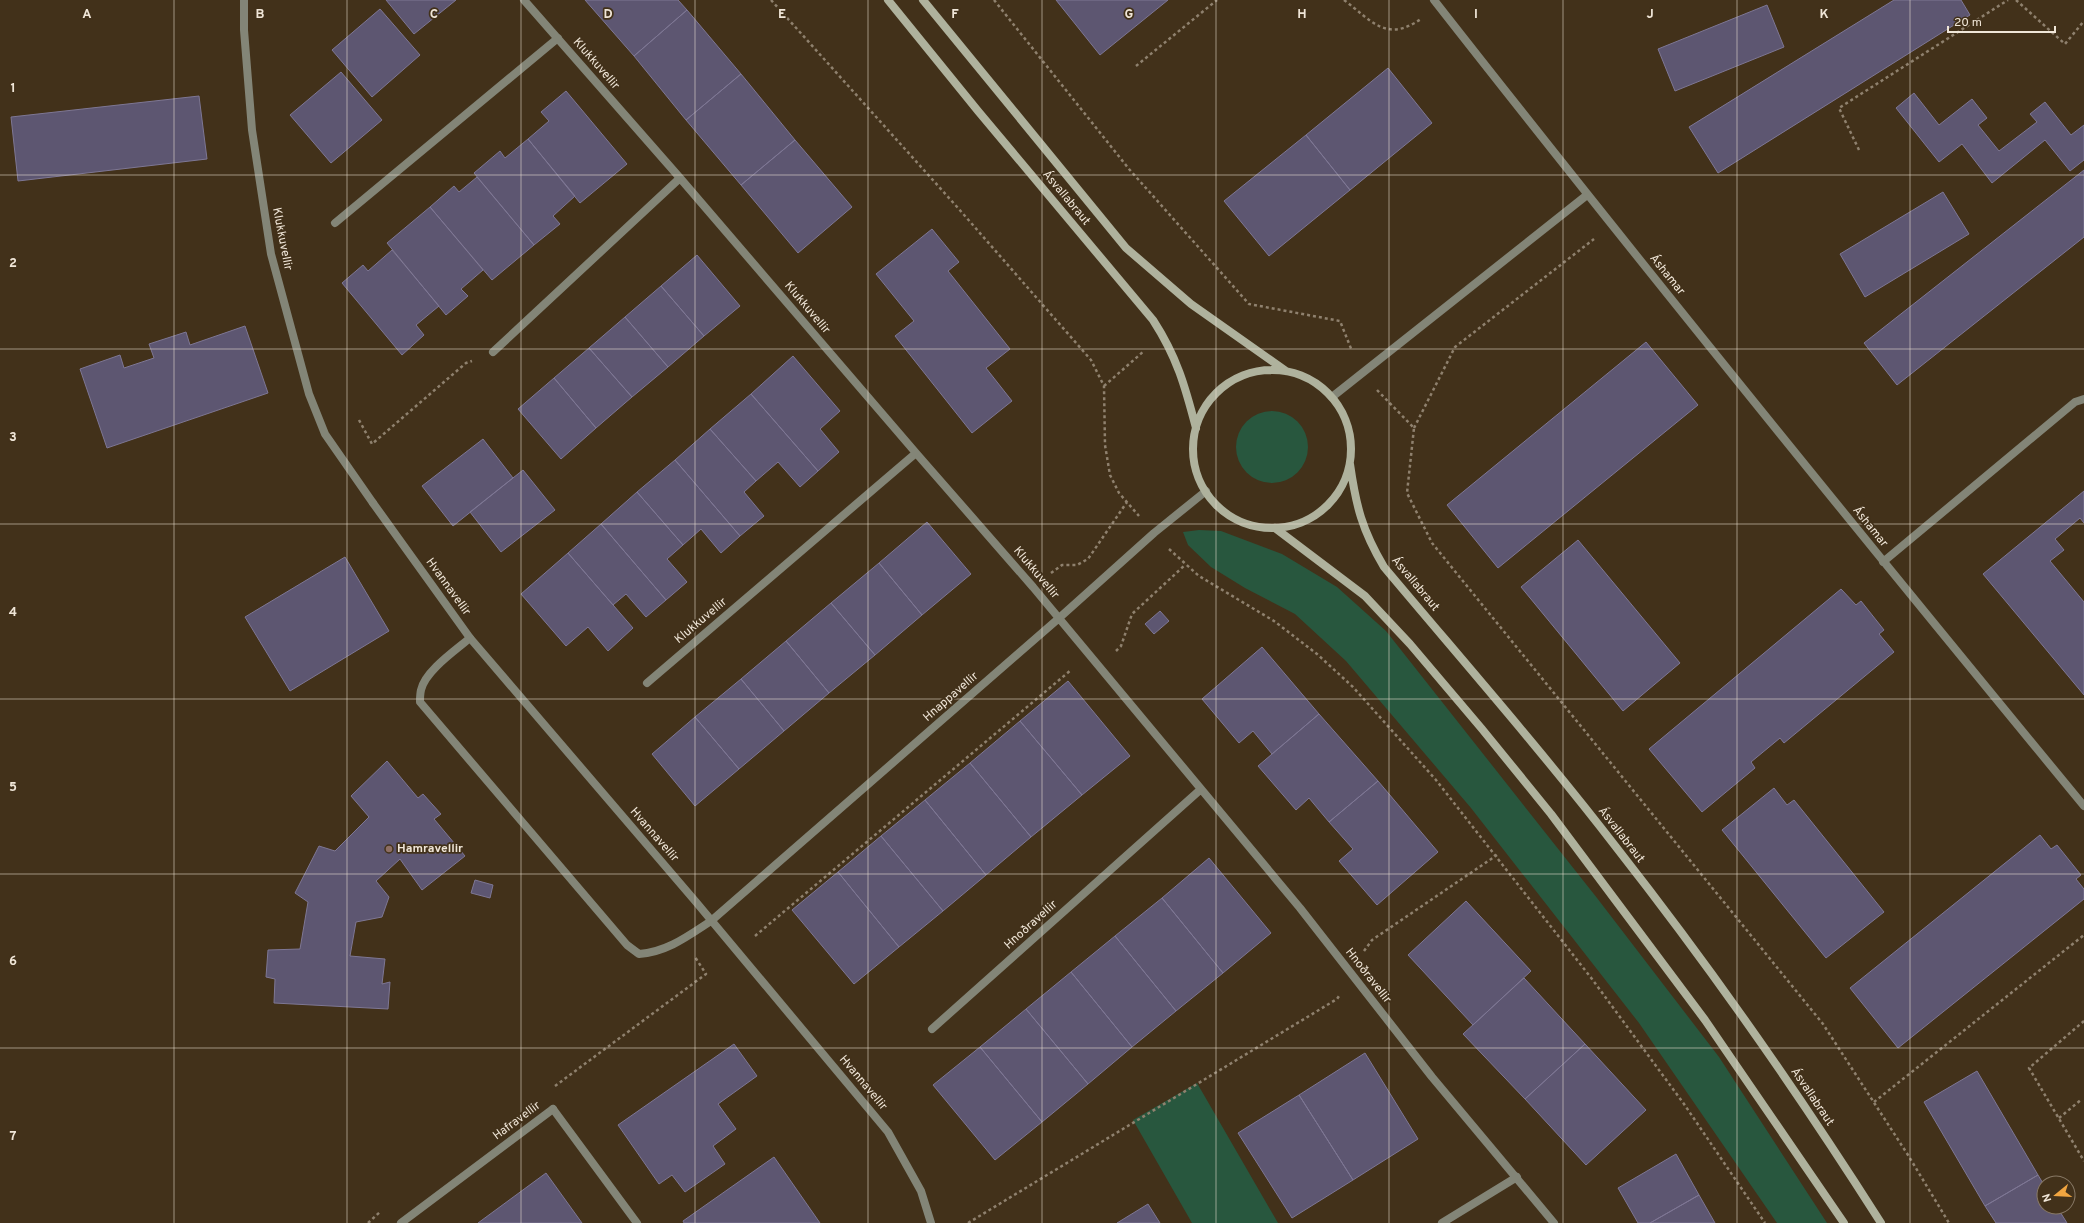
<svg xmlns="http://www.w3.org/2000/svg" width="2084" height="1223" viewBox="0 0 2084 1223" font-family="Overpass,sans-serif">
<rect width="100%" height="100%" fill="#42311a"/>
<path fill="#28573e" d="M1236 447a36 36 0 1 1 72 0a36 36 0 1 1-72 0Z
M 1199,530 L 1221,531 L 1282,554 L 1337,587 L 1386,631 L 1597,898 L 1719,1057 L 1827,1223 L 1777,1223 L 1639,1023 L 1471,808 L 1346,661 L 1295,614 L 1245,588 L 1211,567 L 1188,545 L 1183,532 Z
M 1197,1083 L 1278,1223 L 1192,1223 L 1133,1120 Z"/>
<path fill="#5d5671" stroke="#7e7794" d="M 386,0 L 456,0 L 414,34 Z
M 585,0 L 678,0 L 687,10 L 634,56 Z
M 1056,0 L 1168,0 L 1100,55 Z
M 1894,0 L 1961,0 L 1970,15 L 1718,173 L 1689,127 Z
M 1767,5 L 1784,47 L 1675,91 L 1658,49 Z
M 380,9 L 420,55 L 372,97 L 332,50 Z
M 687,10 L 741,74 L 686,120 L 634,56 Z
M 1388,68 L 1432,123 L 1350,190 L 1306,135 Z
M 341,72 L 382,120 L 331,163 L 290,115 Z
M 741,74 L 795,140 L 741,185 L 686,120 Z
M 566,91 L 627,164 L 580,203 L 528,139 L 549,121 L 541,112 Z
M 1914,93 L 1939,125 L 1972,99 L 1987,118 L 1978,125 L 1999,151 L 2037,122 L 2030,114 L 2045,102 L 2071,135 L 2084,125 L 2084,160 L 2070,171 L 2045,140 L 1992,183 L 1962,144 L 1939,162 L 1896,108 Z
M 199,96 L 207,159 L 18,181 L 11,117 Z
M 1306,135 L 1350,190 L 1269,256 L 1224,201 Z
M 528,139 L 575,196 L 553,216 L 560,224 L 534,245 L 474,173 L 500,151 L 505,158 Z
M 795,140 L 852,207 L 798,253 L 741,185 Z
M 2084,170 L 2084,237 L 1897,385 L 1864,343 Z
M 477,177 L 534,245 L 492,280 L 430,207 L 454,186 L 459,192 Z
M 1943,192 L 1969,234 L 1865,297 L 1840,254 Z
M 430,207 L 483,270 L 461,289 L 468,296 L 446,315 L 387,243 Z
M 932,229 L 959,262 L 948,271 L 1010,349 L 986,368 L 1012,401 L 972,433 L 895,336 L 914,321 L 876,274 Z
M 392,250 L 439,306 L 416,325 L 424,335 L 402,355 L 342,283 L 363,265 L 368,271 Z
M 697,255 L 740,306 L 704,336 L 661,286 Z
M 661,286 L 704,336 L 668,367 L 625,317 Z
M 625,317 L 668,367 L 632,397 L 589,348 Z
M 245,326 L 268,393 L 107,448 L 80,369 L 120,355 L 124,368 L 154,358 L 149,344 L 186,332 L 190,345 Z
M 1646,342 L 1698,405 L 1498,568 L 1447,505 Z
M 589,348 L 632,397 L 596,428 L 554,378 Z
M 793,356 L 840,411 L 820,429 L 839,452 L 818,471 L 751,394 Z
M 554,378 L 596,428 L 561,459 L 518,409 Z
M 751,394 L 818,471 L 800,487 L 778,462 L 756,481 L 710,429 Z
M 710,429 L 756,481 L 744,492 L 764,516 L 740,536 L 675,460 Z
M 483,439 L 513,478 L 453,526 L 422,486 Z
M 675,460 L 740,536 L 721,553 L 701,529 L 683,545 L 637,492 Z
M 523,470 L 555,510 L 501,552 L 470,512 Z
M 2084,491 L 2084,523 L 2080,518 L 2055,539 L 2064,550 L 2050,561 L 2084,602 L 2084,695 L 1983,574 Z
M 637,492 L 683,545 L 667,559 L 687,582 L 666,600 L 601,524 Z
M 927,522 L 971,574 L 922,615 L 879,563 Z
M 601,524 L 666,600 L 646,617 L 626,594 L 613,605 L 568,553 Z
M 1578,540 L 1680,663 L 1623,711 L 1521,587 Z
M 568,553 L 633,628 L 608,651 L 588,627 L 566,646 L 521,594 Z
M 345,557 L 389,631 L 290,691 L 245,617 Z
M 879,563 L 922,615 L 875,655 L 831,603 Z
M 1841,589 L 1856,605 L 1861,601 L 1884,630 L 1879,634 L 1894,652 L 1784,743 L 1780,738 L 1751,762 L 1755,768 L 1702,812 L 1649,749 Z
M 831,603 L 875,655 L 829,693 L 786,641 Z
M 1160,611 L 1169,621 L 1154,634 L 1145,624 Z
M 786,641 L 829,693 L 784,731 L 741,679 Z
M 1262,647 L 1319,714 L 1272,754 L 1253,731 L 1239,743 L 1202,699 Z
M 741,679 L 784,731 L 739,769 L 695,717 Z
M 1068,681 L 1130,756 L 1082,795 L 1020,721 Z
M 1319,714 L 1378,781 L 1329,822 L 1309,798 L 1296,810 L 1258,766 Z
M 695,717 L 739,769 L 695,806 L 652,754 Z
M 1020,721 L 1082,795 L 1031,837 L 970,763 Z
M 387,761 L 418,798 L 423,794 L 441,814 L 434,819 L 465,856 L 422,890 L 400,859 L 376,881 L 389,897 L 382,917 L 356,922 L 350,956 L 385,959 L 382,984 L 390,982 L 388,1009 L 274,1003 L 275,979 L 266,977 L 268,950 L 300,949 L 308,902 L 295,893 L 319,846 L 335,851 L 369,817 L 351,796 Z
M 970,763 L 1031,837 L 986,875 L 925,800 Z
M 1378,781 L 1438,852 L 1377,905 L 1339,861 L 1353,849 L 1329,822 Z
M 1774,788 L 1787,805 L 1794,800 L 1884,912 L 1826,958 L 1722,830 Z
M 925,800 L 986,875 L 943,911 L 881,836 Z
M 2040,835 L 2051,849 L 2057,845 L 2081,875 L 2076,879 L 2084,889 L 2084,899 L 1898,1048 L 1850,988 Z
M 881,836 L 943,911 L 899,947 L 838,872 Z
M 1209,858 L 1271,933 L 1223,973 L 1162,898 Z
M 838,872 L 899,947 L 854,984 L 792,910 Z
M 475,880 L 493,885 L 490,898 L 471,893 Z
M 1162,898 L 1223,973 L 1176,1011 L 1115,936 Z
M 1466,901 L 1531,971 L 1473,1025 L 1408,955 Z
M 1115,936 L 1176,1011 L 1132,1047 L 1071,972 Z
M 1071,972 L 1132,1047 L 1088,1084 L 1026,1009 Z
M 1524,978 L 1585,1044 L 1525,1099 L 1463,1034 Z
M 1026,1009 L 1088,1084 L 1042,1122 L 980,1047 Z
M 734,1044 L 757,1076 L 718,1104 L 736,1129 L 713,1146 L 725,1164 L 685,1192 L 672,1175 L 659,1184 L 618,1125 Z
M 1585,1044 L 1646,1110 L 1586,1165 L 1525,1099 Z
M 980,1047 L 1042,1122 L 995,1160 L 933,1085 Z
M 1365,1053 L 1418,1139 L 1353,1180 L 1299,1095 Z
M 1977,1071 L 2038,1175 L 1985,1206 L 1924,1102 Z
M 1299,1095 L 1353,1180 L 1292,1218 L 1238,1133 Z
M 1676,1154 L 1699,1195 L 1650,1223 L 1638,1223 L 1618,1188 Z
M 774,1157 L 820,1223 L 684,1223 L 683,1221 Z
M 546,1173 L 582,1223 L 478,1223 Z
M 2038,1175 L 2044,1185 L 2044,1207 L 2057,1207 L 2067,1223 L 1996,1223 L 1985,1206 Z
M 1699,1195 L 1715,1223 L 1650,1223 Z
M 1148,1204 L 1160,1223 L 1117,1223 Z"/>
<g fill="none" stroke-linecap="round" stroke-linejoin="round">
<path stroke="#8f816e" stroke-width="2.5" stroke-dasharray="3 3" stroke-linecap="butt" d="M 771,0 L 958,208 L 1091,360 L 1104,386 L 1105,445 L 1110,475 L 1119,493 L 1139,516
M 994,0 L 1129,169 L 1249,304 L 1340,321 L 1352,351
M 1344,0 C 1372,21 1386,43 1421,19
M 2016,0 L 2065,44 L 2084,21
M 1136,66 L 1217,0
M 1859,150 L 1839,108 L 2008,0
M 1104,386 L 1144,351
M 1377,390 L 1414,428 L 1407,493 L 1432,543 L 1823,1024 L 1908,1155 L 1949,1223
M 359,420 L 372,444 L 466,363 L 472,361
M 1414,428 L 1455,347 L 1594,239
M 1169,549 L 1199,576 L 1274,621 L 1317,654 L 1353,687 L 1436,780 L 1592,979 L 1684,1104 L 1765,1223
M 1051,573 L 1062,565 L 1077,565 L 1088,559 L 1127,502
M 1116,651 L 1121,646 L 1132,614 L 1185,565
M 755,936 L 1071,670
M 1364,951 L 1372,940 L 1497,855
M 2084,1021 L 2029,1068 L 2084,1161
M 555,1086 L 706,974 L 695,957
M 1874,1102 L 2084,935
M 2059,1118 L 2082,1099
M 368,1223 L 381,1211
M 968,1223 L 1337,999 L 1339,996"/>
<path stroke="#838577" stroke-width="8" d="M 470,638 C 456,650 425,671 421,690 C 420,694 420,698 420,702 L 627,945 L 639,954 C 667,952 688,936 711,921
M 401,1223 L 553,1109"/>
<path stroke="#838577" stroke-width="8" d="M 244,0 L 244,30 L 252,130 L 271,254 L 309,394 L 325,434 L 373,503
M 524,0 L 680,178 L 916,453 L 1033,587 L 1300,908 L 1432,1077 L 1554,1223
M 1434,0 C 1647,272 1865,540 2084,806
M 335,223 L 558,38
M 493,352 L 680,178
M 1332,397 L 1587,195
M 1883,562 L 2075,402 L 2084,399
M 647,683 L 916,453
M 711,921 L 1058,619 L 1154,533 L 1206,491
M 932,1029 L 1200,790
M 553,1109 L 637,1223
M 1442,1223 L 1517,1177"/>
<path stroke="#838577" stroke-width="8" d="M 373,503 L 470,638 L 696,902 L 888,1132 L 921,1191 L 931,1223"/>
<path stroke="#afb29d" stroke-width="8" d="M 888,0 L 978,111 L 1153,320 C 1177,357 1185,386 1196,428
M 923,0 L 1126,248 L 1191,304 L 1286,371
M1193 449a79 79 0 1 1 158 0a79 79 0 1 1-158 0Z
M 1350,464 C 1356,506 1362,530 1384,567 C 1462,660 1542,751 1616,847 C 1711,968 1799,1094 1881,1223
M 1275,528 L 1365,596 L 1410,644 L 1482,729 L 1551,814 L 1705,1020 L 1844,1223"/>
</g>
<path fill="none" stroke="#f0e6d8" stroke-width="1" stroke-opacity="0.55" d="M 174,0 L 174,1223M 347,0 L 347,1223M 521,0 L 521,1223M 695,0 L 695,1223M 868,0 L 868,1223M 1042,0 L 1042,1223M 1216,0 L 1216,1223M 1389,0 L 1389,1223M 1563,0 L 1563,1223M 1737,0 L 1737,1223M 1910,0 L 1910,1223M 0,175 L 2084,175M 0,349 L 2084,349M 0,524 L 2084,524M 0,699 L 2084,699M 0,874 L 2084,874M 0,1048 L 2084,1048"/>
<circle fill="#8d6e63" stroke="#42311a" stroke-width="1.5" cx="389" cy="849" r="4"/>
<g text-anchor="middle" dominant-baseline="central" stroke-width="3.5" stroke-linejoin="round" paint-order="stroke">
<g font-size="12" fill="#f0e6d8" stroke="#42311a">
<text transform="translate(596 64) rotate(49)">Klukkuvellir</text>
<text transform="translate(1066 198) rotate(50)">Ásvallabraut</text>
<text transform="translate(282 239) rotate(79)">Klukkuvellir</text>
<text transform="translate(1667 275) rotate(51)">Áshamar</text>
<text transform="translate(807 308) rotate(50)">Klukkuvellir</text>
<text transform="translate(1870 527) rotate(51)">Áshamar</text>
<text transform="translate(1036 573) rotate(50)">Klukkuvellir</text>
<text transform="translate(1415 584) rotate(50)">Ásvallabraut</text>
<text transform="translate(448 587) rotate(54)">Hvannavellir</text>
<text transform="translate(701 621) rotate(-40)">Klukkuvellir</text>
<text transform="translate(951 697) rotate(-41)">Hnappavellir</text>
<text transform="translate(654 835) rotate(49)">Hvannavellir</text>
<text transform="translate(1621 835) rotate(52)">Ásvallabraut</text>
<text transform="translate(1031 925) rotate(-42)">Hnoðravellir</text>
<text transform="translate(1368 976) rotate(52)">Hnoðravellir</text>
<text transform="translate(863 1083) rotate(50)">Hvannavellir</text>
<text transform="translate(1812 1097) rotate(56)">Ásvallabraut</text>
<text transform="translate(517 1121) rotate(-37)">Hafravellir</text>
</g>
<g font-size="12" font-weight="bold" fill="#f0e6d8" stroke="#42311a" text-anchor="start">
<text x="397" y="849">Hamravellir</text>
</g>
</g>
<g font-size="13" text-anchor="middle" font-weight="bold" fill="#f0e6d8" stroke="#42311a" stroke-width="3.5" stroke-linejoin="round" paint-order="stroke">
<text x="87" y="18">A</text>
<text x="260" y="18">B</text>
<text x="434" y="18">C</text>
<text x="608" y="18">D</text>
<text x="782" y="18">E</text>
<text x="955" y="18">F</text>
<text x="1129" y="18">G</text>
<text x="1302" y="18">H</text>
<text x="1476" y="18">I</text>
<text x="1650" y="18">J</text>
<text x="1824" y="18">K</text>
<text x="13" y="92">1</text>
<text x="13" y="267">2</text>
<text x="13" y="441">3</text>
<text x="13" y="616">4</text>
<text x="13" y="791">5</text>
<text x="13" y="965">6</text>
<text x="13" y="1140">7</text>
</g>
<g transform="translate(2056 1195) rotate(252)"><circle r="19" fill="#42311a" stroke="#887966"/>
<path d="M0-3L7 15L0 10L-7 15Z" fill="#f1a540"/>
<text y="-6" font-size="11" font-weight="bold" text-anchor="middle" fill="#f0e6d8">N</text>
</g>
<path d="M1948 26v6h107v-6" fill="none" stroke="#f0e6d8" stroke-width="2"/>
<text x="1954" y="26" font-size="12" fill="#f0e6d8" stroke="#42311a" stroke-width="3" paint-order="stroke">20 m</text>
</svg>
